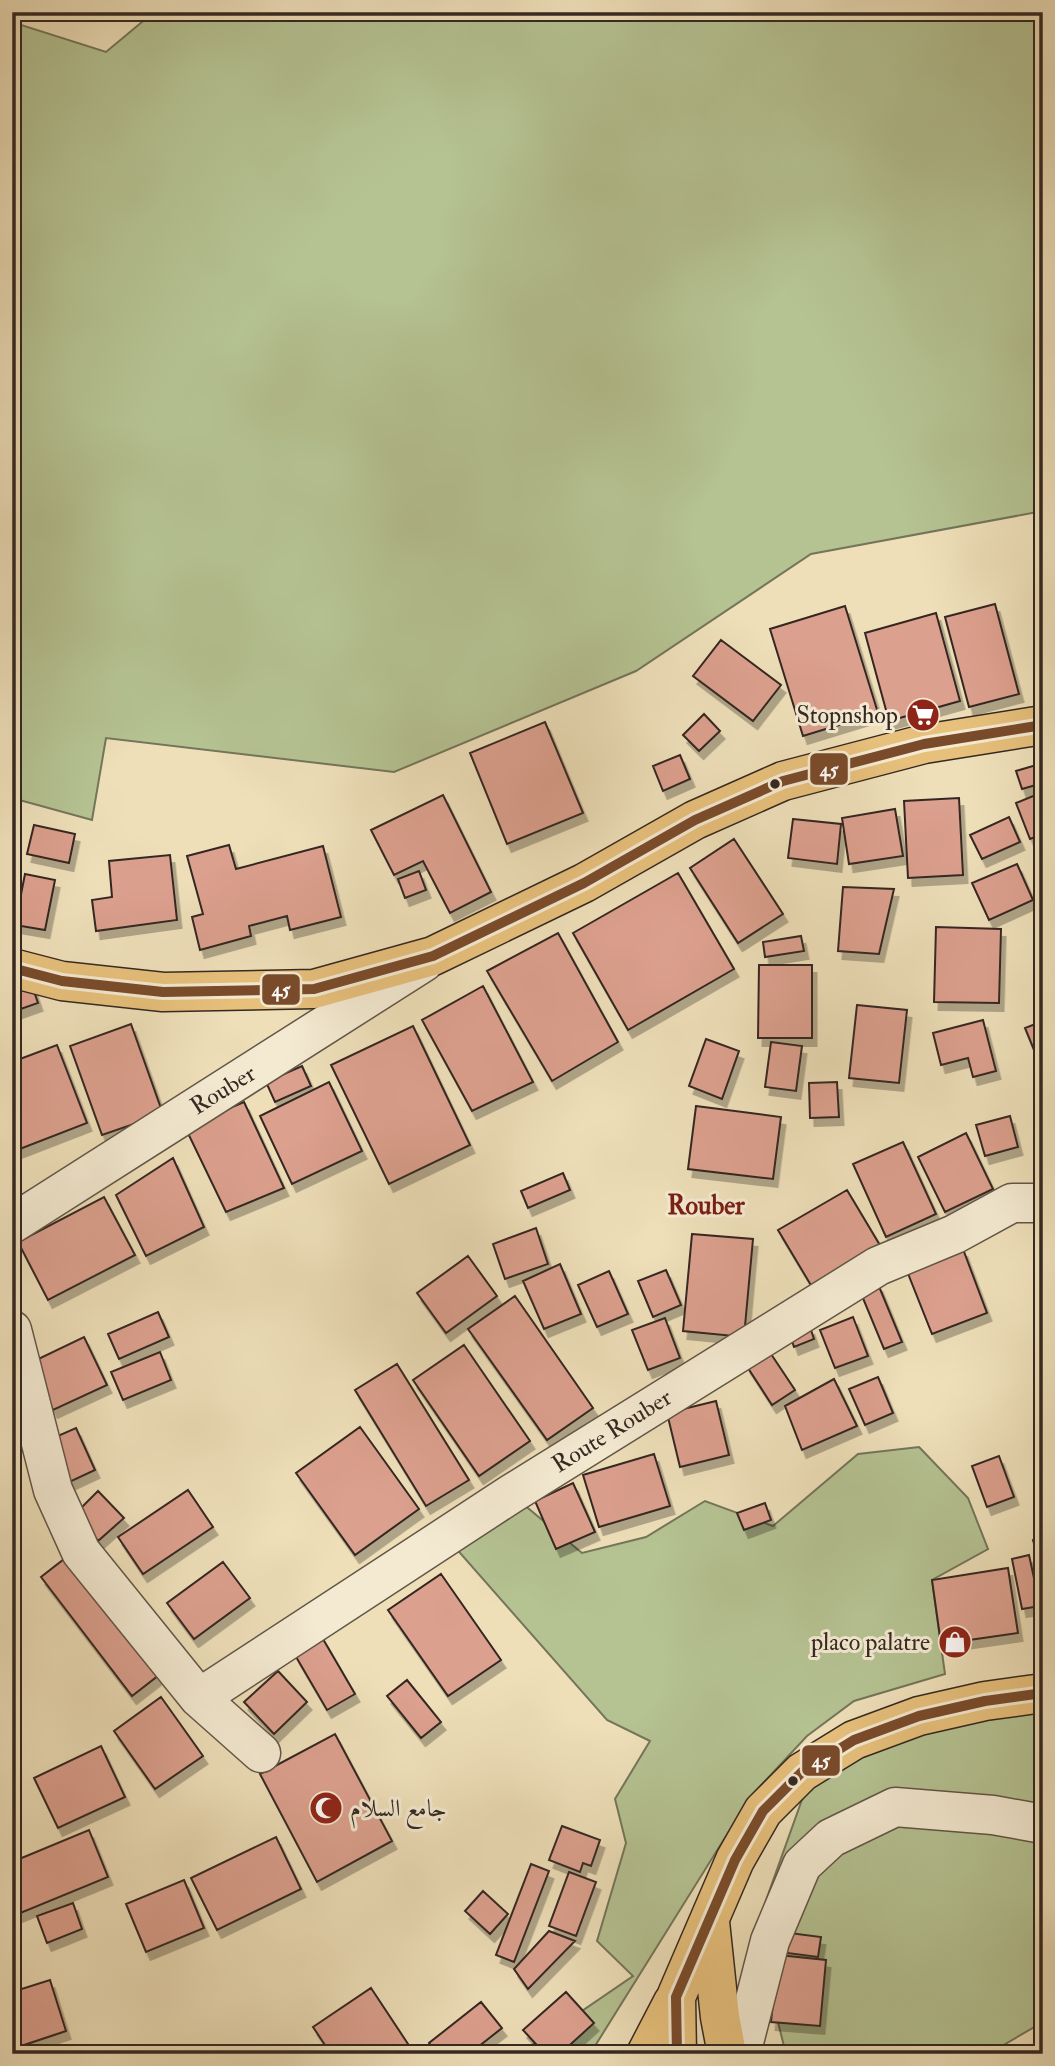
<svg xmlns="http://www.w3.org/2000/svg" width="1055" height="2066" viewBox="0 0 1055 2066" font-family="'IM FELL Double Pica',Amiri,serif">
<defs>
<filter id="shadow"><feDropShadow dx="4.5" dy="8" stdDeviation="0" flood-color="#0004"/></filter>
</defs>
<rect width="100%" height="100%" fill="#eedfb9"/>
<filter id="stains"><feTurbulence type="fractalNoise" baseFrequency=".00286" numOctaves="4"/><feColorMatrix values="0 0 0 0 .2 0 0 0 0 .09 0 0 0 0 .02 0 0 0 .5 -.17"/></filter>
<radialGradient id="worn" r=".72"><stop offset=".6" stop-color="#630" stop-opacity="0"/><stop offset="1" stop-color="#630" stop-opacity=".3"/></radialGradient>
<path fill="#b5c292" stroke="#74755a" stroke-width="2" d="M 154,12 L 1043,12 L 1043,511 L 811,554 L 636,671 L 394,772 L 106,738 L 92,820 L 12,798 L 12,22 L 106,52 Z
M 919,1447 L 968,1498 L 988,1549 L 932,1580 L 945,1674 L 854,1701 L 807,1736 L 751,1796 L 590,2054 L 519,2054 L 633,1976 L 597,1941 L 626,1843 L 615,1799 L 650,1741 L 607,1720 L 446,1537 L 511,1494 L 582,1553 L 646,1537 L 705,1501 L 773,1526 L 858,1454 Z
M 1043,1710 L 1043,2022 L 988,2054 L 786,2054 L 755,1931 L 804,1794 L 862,1742 Z"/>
<path fill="#dca08e" stroke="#342822" stroke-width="2" filter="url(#shadow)" d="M 995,604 L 1019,694 L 969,707 L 945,617 Z
M 845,606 L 878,713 L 803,736 L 770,629 Z
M 936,613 L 960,701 L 889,721 L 865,633 Z
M 721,640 L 781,685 L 753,721 L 693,676 Z
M 704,714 L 720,731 L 699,751 L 683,735 Z
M 545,722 L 583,813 L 507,844 L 470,753 Z
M 680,755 L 690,779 L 663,791 L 653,766 Z
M 1043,763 L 1043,783 L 1022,789 L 1016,771 Z
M 1043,792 L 1043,834 L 1030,839 L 1016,803 Z
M 443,795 L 491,892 L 450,913 L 423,861 L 394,875 L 371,830 Z
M 959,798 L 963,875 L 908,878 L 904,801 Z
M 895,809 L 903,856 L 849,864 L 842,818 Z
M 1009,817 L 1020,842 L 982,859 L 970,835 Z
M 793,819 L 841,824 L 837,864 L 788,858 Z
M 34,825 L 75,834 L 69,863 L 27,854 Z
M 734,839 L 783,914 L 738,943 L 690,868 Z
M 229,845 L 236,869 L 323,846 L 341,917 L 290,930 L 287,916 L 249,926 L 251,936 L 200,950 L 192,917 L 203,914 L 187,856 Z
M 170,855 L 177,920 L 96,931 L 92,900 L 112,897 L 109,861 Z
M 1017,864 L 1033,900 L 989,920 L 972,883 Z
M 419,871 L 426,890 L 405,898 L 398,879 Z
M 678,873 L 734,969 L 628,1030 L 573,933 Z
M 25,874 L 55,880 L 45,930 L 15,925 Z
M 843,887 L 894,889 L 879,954 L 838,951 Z
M 936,927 L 1001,929 L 999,1003 L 934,1002 Z
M 558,933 L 618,1042 L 552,1081 L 487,971 Z
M 801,936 L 804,951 L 765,957 L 763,942 Z
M 759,965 L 812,965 L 812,1038 L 758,1038 Z
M 12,979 L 30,980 L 38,1003 L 12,1012 Z
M 483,986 L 533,1082 L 472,1111 L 422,1020 Z
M 857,1005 L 907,1010 L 899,1083 L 849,1078 Z
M 983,1020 L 996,1071 L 973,1077 L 968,1058 L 941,1065 L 933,1033 Z
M 1043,1021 L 1043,1072 L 1025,1028 Z
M 131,1024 L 163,1114 L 102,1135 L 70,1046 Z
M 413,1026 L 470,1145 L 389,1184 L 331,1065 Z
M 706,1039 L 739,1051 L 722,1099 L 689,1086 Z
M 771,1042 L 802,1046 L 796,1091 L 765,1087 Z
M 57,1045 L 87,1123 L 12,1152 L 12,1062 Z
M 302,1066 L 311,1086 L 275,1102 L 266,1082 Z
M 329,1082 L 362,1151 L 292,1184 L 260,1116 Z
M 837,1082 L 839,1117 L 810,1118 L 809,1083 Z
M 244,1102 L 284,1188 L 226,1212 L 185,1127 Z
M 696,1106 L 781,1117 L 773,1179 L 688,1169 Z
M 1010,1116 L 1018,1147 L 985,1156 L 976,1125 Z
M 966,1133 L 993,1189 L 945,1212 L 918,1157 Z
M 903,1142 L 936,1214 L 886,1237 L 853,1164 Z
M 173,1158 L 204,1227 L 146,1256 L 116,1195 Z
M 563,1173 L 570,1190 L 528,1208 L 521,1191 Z
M 847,1190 L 881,1247 L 812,1287 L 778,1230 Z
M 104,1197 L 135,1255 L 48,1300 L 18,1242 Z
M 536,1228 L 548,1264 L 505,1279 L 493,1244 Z
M 692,1234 L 753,1239 L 744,1337 L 683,1331 Z
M 963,1249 L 987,1313 L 932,1334 L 907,1271 Z
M 468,1256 L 497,1296 L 446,1333 L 417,1293 Z
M 560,1264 L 581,1314 L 544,1329 L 523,1281 Z
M 666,1270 L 681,1305 L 653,1317 L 638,1281 Z
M 609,1271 L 628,1314 L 597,1327 L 578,1285 Z
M 878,1284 L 902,1342 L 884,1349 L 860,1291 Z
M 515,1296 L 593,1408 L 547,1440 L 468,1329 Z
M 158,1312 L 169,1337 L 119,1359 L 108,1334 Z
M 853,1317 L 868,1356 L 835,1368 L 820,1330 Z
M 665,1318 L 680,1358 L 648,1370 L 632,1330 Z
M 810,1327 L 814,1339 L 794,1347 L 790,1335 Z
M 84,1337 L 107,1385 L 53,1410 L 30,1363 Z
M 464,1345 L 530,1441 L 479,1476 L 413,1380 Z
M 769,1351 L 795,1390 L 772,1405 L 746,1365 Z
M 160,1352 L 171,1380 L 123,1400 L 111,1372 Z
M 397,1364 L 469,1480 L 426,1506 L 355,1390 Z
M 878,1377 L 893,1413 L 865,1425 L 849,1389 Z
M 834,1379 L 857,1426 L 802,1450 L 785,1406 Z
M 716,1401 L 729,1455 L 680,1467 L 667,1413 Z
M 360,1427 L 419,1509 L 355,1555 L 296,1473 Z
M 76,1428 L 95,1470 L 63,1485 L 44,1442 Z
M 654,1454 L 670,1506 L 599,1527 L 583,1475 Z
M 999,1456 L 1014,1497 L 987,1507 L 972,1466 Z
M 573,1483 L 595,1532 L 556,1549 L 535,1501 Z
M 188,1490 L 213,1527 L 143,1574 L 118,1537 Z
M 98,1491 L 124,1518 L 98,1541 L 74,1515 Z
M 765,1503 L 771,1520 L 744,1530 L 737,1513 Z
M 1043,1535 L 1043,1575 L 1033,1540 Z
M 1029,1555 L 1040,1606 L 1022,1609 L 1012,1559 Z
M 68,1556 L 159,1675 L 132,1696 L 41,1577 Z
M 223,1562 L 250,1598 L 194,1639 L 167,1603 Z
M 1008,1568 L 1018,1633 L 941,1644 L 932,1580 Z
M 441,1574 L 501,1660 L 448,1696 L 388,1610 Z
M 323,1639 L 355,1694 L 327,1710 L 295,1655 Z
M 278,1671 L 307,1702 L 274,1734 L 244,1702 Z
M 407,1680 L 441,1722 L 421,1738 L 387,1696 Z
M 161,1697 L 203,1756 L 155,1789 L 114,1731 Z
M 335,1734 L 392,1841 L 317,1882 L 260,1774 Z
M 101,1746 L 125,1797 L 58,1828 L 34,1778 Z
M 562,1826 L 600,1840 L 591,1866 L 583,1863 L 580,1872 L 549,1860 Z
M 89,1830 L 108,1877 L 18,1914 L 12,1898 L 12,1862 Z
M 276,1837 L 301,1889 L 217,1930 L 191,1878 Z
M 531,1864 L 549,1871 L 514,1962 L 496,1955 Z
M 569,1872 L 596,1882 L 576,1936 L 549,1926 Z
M 184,1880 L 204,1928 L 146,1952 L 126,1904 Z
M 483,1891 L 508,1914 L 490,1934 L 465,1911 Z
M 73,1903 L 82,1929 L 47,1943 L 37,1916 Z
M 549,1931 L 575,1941 L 528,1989 L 514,1969 Z
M 774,1931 L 821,1937 L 818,1957 L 772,1951 Z
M 778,1955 L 826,1960 L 820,2026 L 771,2022 Z
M 50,1980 L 66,2031 L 12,2049 L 12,1992 Z
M 371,1988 L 414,2053 L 413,2054 L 331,2054 L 313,2027 Z
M 566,1992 L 594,2023 L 560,2054 L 545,2054 L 523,2030 Z
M 481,2002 L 502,2028 L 469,2054 L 438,2054 L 429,2043 Z"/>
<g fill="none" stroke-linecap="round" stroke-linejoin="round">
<defs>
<path id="minor" d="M 12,1224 L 424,962
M 12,1330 L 53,1490 L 81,1552 L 199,1698 L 261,1753
M 199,1698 L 511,1494 L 878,1266 L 955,1234 L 1012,1203 L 1043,1203
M 741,2054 L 770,1941 L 802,1865 L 831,1838 L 895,1807 L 993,1815 L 1043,1824"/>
<path id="major" d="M 12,968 L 62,981 L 163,992 L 314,989 L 433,956 L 584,883 L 695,820 L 783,781 L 924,744 L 1043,725
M 710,1922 L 720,2017 L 727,2054
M 646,2054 L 673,2002
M 677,2054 L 676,1997 L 735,1860 L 763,1811 L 802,1772 L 854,1740 L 919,1716 L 985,1701 L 1043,1693"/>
</defs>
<use href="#minor" stroke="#625648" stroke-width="41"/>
<use href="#major" stroke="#342822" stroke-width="41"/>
<use href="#minor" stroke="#f4ead2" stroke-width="38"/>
<use href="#major" stroke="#e7c07c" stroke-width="38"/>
<defs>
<path id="bus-1" d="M 12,968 L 62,981 L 163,992 L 314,989 L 433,956 L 584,883 L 695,820 L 783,781 L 924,744 L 1043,725
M 677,2054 L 676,1997 L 735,1860 L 763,1811 L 802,1772 L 854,1740 L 919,1716 L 985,1701 L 1043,1693"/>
</defs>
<use href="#bus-1" stroke="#f4ead2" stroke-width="16"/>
<use href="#bus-1" stroke="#7a4b2a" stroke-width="10"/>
</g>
<defs>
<symbol id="supermarket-disc" viewBox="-11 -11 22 22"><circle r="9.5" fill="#8f2418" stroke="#f4ead2"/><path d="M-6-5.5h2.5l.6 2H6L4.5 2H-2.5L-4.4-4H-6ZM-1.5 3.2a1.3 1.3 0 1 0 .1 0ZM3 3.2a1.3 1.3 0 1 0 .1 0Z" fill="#fff"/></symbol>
<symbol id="shop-disc" viewBox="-11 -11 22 22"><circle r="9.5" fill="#8f2418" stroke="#f4ead2"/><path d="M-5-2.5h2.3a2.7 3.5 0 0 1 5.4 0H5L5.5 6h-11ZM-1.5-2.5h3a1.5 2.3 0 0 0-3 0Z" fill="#fff"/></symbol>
<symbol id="mosque-disc" viewBox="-11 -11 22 22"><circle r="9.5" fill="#8f2418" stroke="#f4ead2"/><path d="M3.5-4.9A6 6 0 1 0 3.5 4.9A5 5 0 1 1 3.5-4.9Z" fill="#fff"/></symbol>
</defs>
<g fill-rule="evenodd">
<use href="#supermarket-disc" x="904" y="696" width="38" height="38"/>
<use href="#shop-disc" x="936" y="1623" width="38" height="38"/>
<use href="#mosque-disc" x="307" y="1789" width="38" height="38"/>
</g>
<g fill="#342822" stroke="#f4ead2" stroke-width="2.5">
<circle cx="775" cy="784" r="6"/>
<circle cx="793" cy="1781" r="6"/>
</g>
<g text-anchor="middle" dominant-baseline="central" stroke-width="6" stroke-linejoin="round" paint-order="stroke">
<g font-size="24" fill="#342822" stroke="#f4ead2" text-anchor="end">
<text x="898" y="715">Stopnshop</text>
<text x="930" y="1642">placo palatre</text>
<text x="350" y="1808" text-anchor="start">جامع السلام</text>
</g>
<g font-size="24" fill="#342822" stroke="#f4ead2">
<text transform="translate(223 1090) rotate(-32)">Rouber</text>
<text transform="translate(612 1431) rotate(-32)">Route Rouber</text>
</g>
<g font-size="26" font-weight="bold" fill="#7a1f14" stroke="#f4ead2">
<text x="706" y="1206">Rouber</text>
</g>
</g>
<g stroke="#f4ead2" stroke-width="2.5">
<rect x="809" y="752" width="40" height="34" rx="7" fill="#7a4b2a"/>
<rect x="261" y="973" width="40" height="33" rx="7" fill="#7a4b2a"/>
<rect x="801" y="1744" width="40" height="33" rx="7" fill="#7a4b2a"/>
</g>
<g font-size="19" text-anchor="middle" font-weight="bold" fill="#fff">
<text x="829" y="776">45</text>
<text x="281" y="996">45</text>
<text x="821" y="1767">45</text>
</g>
<rect width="1055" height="2066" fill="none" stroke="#eedfb9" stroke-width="42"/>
<rect x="14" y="14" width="1027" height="2038" fill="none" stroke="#342822" stroke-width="3.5"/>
<rect x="21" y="21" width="1013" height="2024" fill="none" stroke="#342822" stroke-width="2"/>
<rect width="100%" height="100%" filter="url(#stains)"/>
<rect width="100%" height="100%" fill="url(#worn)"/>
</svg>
